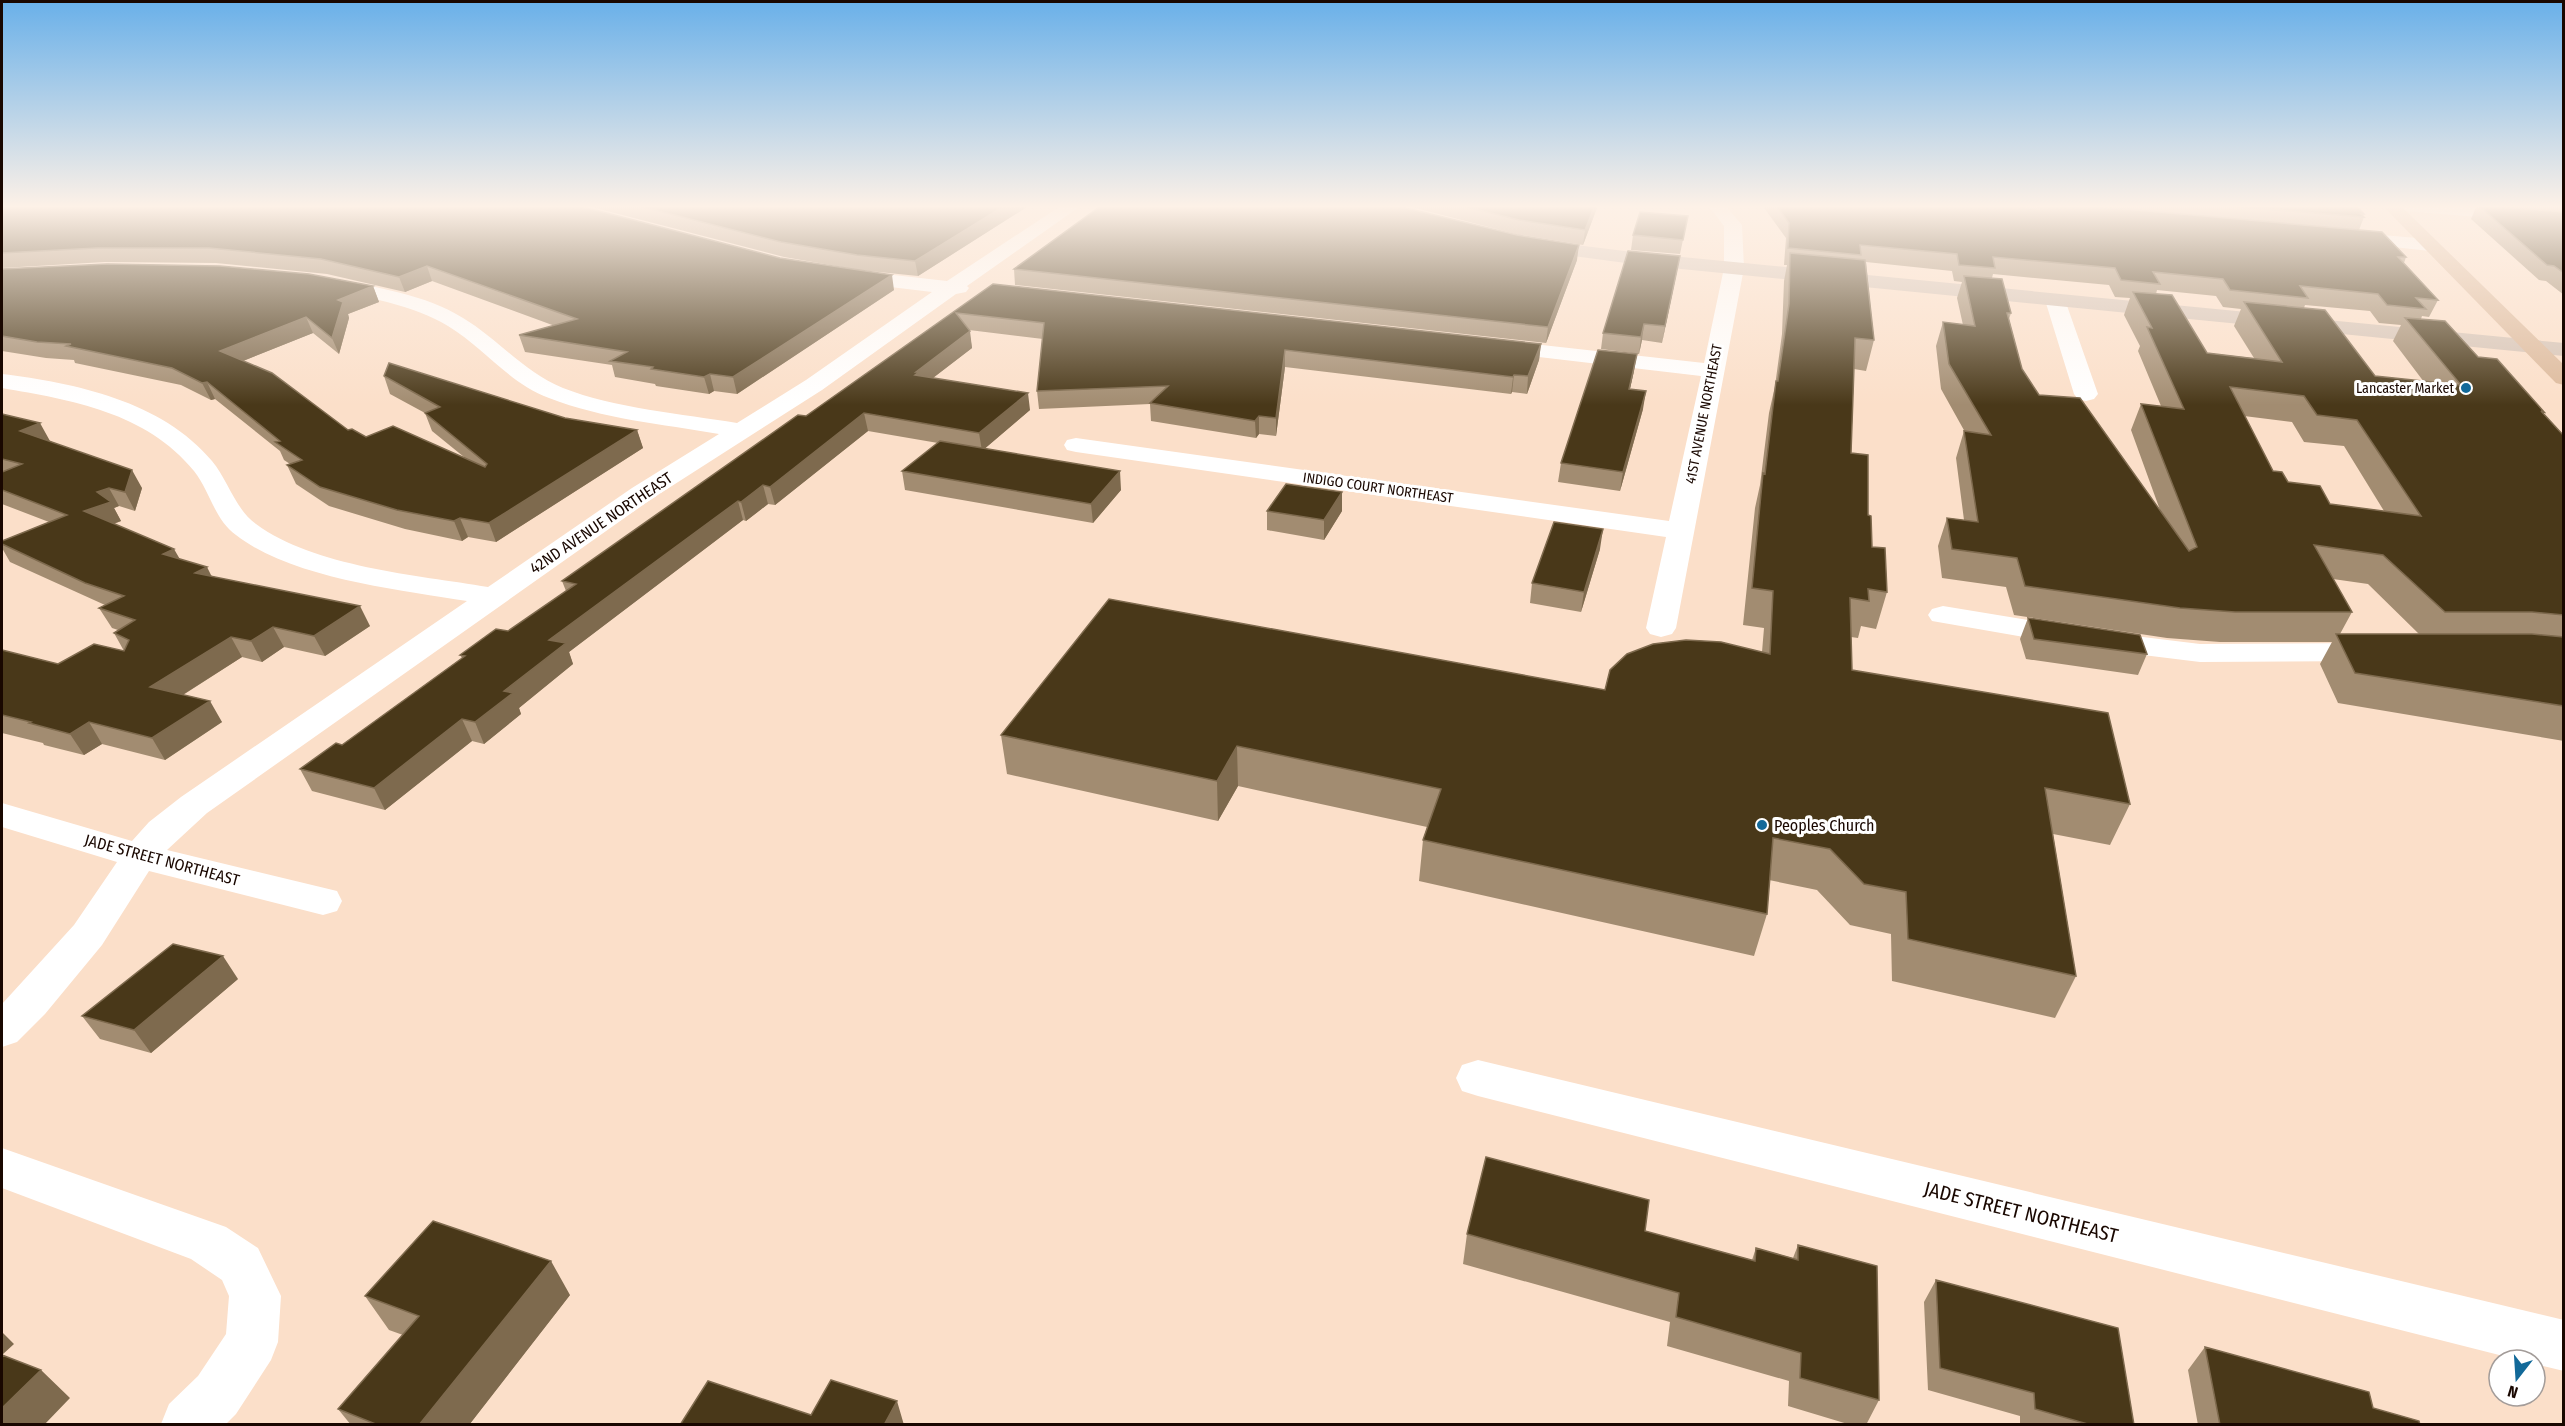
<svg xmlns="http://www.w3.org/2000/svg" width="2565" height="1426" viewBox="0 0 2565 1426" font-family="'Fira Sans Condensed',sans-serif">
<rect width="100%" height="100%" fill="#fbdfc9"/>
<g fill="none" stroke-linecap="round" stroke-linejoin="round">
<path fill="#fff" fill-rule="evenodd" d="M 1062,205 L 1082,205 L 967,286 L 969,288 L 966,292 L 956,294 L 822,390 L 650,500 L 207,813 L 167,850 L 337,891 L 342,901 L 337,911 L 323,915 L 149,871 L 102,945 L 45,1014 L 17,1042 L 2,1047 L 2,1004 L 74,925 L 117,862 L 2,827 L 2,803 L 132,841 L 149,822 L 181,797 L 467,601 C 399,590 291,578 236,535 C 214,519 210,491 194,471 C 146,412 71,400 2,388 L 2,374 C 75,383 162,401 212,461 C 228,480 235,509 256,524 C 314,567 417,575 488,587 L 632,488 L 719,434 C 662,424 603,419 549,398 C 509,383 484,348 448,326 C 412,304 367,298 326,288 L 323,284 L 326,280 L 333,278 C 376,288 425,294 463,318 C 498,339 524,372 563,388 C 614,408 683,414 737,423 L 806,380 L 932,292 L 849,282 L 842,280 L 839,276 L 842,272 L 849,270 L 947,281 Z
M 1708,205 L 1725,205 L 1742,225 L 1744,268 L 1676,628 L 1672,634 L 1661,637 L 1650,634 L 1646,628 L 1666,537 L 1076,452 L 1067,450 L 1064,445 L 1067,440 L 1076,438 L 1669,521 L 1701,376 L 1496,352 L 1488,351 L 1485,346 L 1488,341 L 1496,340 L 1704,363 L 1724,268 L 1724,226 Z
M 2385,205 L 2461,205 L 2564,214 L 2564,224 L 2393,210 Z
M 2345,232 L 2430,239 L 2436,241 L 2439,245 L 2436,249 L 2430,251 L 2339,241 L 2336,237 L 2339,233 Z
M 2055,294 L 2062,296 L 2065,300 L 2098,394 L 2094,399 L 2086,401 L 2078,399 L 2074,394 L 2045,300 L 2048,296 Z
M 1943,606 L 2094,631 L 2200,644 L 2370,643 L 2381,645 L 2386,652 L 2381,659 L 2370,661 L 2200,662 L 2094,649 L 1932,621 L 1928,615 L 1932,609 Z
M 1478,1060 L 2564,1320 L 2564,1371 L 2535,1364 L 2535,1360 L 2519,1360 L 1478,1096 L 1462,1091 L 1456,1078 L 1462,1065 Z
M 2,1148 L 226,1227 L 258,1248 L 281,1296 L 278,1342 L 271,1360 L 236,1414 L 226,1424 L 161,1424 L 169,1404 L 198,1376 L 226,1334 L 229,1296 L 222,1280 L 191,1259 L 2,1188 Z"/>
<path fill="#d5c3b5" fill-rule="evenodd" d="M 1535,240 L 1641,253 L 2564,343 L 2564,356 L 1641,265 L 1528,250 L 1526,246 L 1528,242 Z"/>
<path fill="#dcb99b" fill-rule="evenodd" d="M 2382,205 L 2400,205 L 2564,365 L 2564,385 L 2556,383 Z"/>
</g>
<path fill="#a28c71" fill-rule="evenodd" d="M 2,205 L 894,290 L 737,394 L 714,391 L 709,394 L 656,386 L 655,384 L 615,377 L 612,365 L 525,352 L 519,335 L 555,326 L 432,281 L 405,292 L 327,274 L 216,263 L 105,262 L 2,268 Z
M 584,205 L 1030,205 L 918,276 L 859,270 L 784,257 Z
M 1404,205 L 1598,205 L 1583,245 L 1522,235 L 1577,260 L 1546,343 L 1015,285 L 1014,269 L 1515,234 Z
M 1762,205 L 2008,205 L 2033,208 L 2033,205 L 2356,205 L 2364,214 L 2363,216 L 2364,217 L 2359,230 L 2406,257 L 2404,263 L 2438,300 L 2429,317 L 2422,316 L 2421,319 L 2478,357 L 2544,412 L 2543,414 L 2564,436 L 2564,741 L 2338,703 L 2320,664 L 2332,642 L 2220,642 L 2167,638 L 2014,615 L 2006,587 L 1942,578 L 1938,546 L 1947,518 L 1964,520 L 1956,458 L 1964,431 L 1965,432 L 1941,389 L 1936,346 L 1943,322 L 1963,325 L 1957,298 L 1962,282 L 1954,281 L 1952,271 L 1866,262 L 1874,340 L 1866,371 L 1854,369 L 1851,453 L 1868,515 L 1872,547 L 1887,592 L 1876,629 L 1861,626 L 1858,638 L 1851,637 L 1852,670 L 2130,804 L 2110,845 L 2053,834 L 2076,976 L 2055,1018 L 1892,981 L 1891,934 L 1850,925 L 1817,890 L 1769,880 L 1767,914 L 1754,956 L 1419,881 L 1423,840 L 1427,827 L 1238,786 L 1218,821 L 1007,774 L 1001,735 L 1605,690 L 1762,652 L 1764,628 L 1743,625 L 1755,508 L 1760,485 L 1769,413 L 1775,386 L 1782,334 L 1784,281 L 1787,265 L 1784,265 L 1786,238 ZM 1993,274 L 2109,285 L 2115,297 L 2130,298 L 2124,315 L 2140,346 L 2138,351 L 2161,406 L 2141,404 L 2131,430 L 2160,510 L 2039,395 L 2022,369 L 2009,319 L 2011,313 L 1992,278 ZM 2157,290 L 2216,296 L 2223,307 L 2241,309 L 2234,326 L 2254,358 L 2207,353 L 2156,294 ZM 2305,305 L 2370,311 L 2379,323 L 2401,325 L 2393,341 L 2424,382 L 2375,376 L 2304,308 ZM 2244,416 L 2292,422 L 2304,442 L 2344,446 L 2384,511 L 2330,504 L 2288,482 L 2273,471 ZM 2333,579 L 2368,584 L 2419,634 L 2340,634 L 2352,612 Z
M 2477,205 L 2564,205 L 2564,295 L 2546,281 L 2539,280 L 2471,219 Z
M 1688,216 L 1680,254 L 1631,250 L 1633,235 Z
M 2,269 L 373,286 L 379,302 L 348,314 L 349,318 L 339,354 L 313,333 L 243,361 L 348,430 L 366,437 L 464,457 L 432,431 L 425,413 L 390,394 L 384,376 L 565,418 L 637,430 L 643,448 L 496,542 L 468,537 L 462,541 L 405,529 L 329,506 L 296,484 L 287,465 L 290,464 L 284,460 L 280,451 L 215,399 L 211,400 L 181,385 L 75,363 L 74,360 L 46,358 L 2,351 Z
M 1677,271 L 1662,343 L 1642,340 L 1639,354 L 1601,349 L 1603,333 Z
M 993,284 L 1541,344 L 1539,360 L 1527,394 L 1512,392 L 1511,394 L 1285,367 L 1276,436 L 1259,434 L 1256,438 L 1151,421 L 1150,404 L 1039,409 L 1037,391 L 1043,339 L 969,330 L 972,348 L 933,378 L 1030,410 L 984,449 L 1121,490 L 1093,523 L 905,490 L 902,471 L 938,443 L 868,431 L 775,505 L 768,504 L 746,521 L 743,520 L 569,652 L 573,664 L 519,708 L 521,714 L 484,744 L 472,741 L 385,810 L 312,791 L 300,769 L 342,745 L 462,658 L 460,655 L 508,631 L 566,591 L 562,581 L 806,416 Z
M 1634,371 L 1630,389 L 1643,409 L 1620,491 L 1558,482 L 1561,463 Z
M 2,414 L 50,441 L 142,488 L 135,511 L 119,506 L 114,508 L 121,521 L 114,524 L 212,576 L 370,626 L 325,656 L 284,647 L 262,662 L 242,657 L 183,695 L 222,722 L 165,760 L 102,744 L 84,755 L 44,745 L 43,743 L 2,733 L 2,650 L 58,664 L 124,651 L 114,633 L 118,630 L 112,628 L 99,608 L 105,605 L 10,562 L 2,548 L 2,541 L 49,522 L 2,504 Z
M 1342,492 L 1342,511 L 1324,540 L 1267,530 L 1267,511 Z
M 1600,549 L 1581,612 L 1530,603 L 1532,583 Z
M 2028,618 L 2147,654 L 2138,675 L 2026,659 L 2020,639 Z
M 238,979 L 151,1053 L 100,1039 L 82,1016 Z
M 1645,1231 L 1752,1260 L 1756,1248 L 1793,1258 L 1798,1245 L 1879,1400 L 1866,1425 L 1851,1425 L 1788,1406 L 1789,1381 L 1667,1346 L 1670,1322 L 1463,1264 L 1467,1234 Z
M 1936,1280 L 2134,1425 L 2020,1425 L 2020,1416 L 1928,1390 L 1924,1302 Z
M 570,1295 L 469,1425 L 351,1425 L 338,1409 L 403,1335 L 389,1330 L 365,1296 Z
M 2205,1347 L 2373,1408 L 2420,1425 L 2198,1425 L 2188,1370 Z"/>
<path fill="#7e6a4e" d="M 1006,205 L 1030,205 L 918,276 L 915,261 Z
M 1595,205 L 1598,205 L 1583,245 L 1585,230 Z
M 1579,245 L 1577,260 L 1546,343 L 1548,327 Z
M 1680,256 L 1677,271 L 1662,343 L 1665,326 Z
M 427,266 L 432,281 L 405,292 L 399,277 Z
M 892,275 L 894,290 L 737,394 L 733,377 Z
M 373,286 L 379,302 L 348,314 L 349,318 L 339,354 L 332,338 L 338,300 Z
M 306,317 L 313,333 L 228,367 L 220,351 Z
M 1644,324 L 1642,340 L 1639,354 L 1641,337 Z
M 970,331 L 972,348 L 921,387 L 918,392 L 916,372 Z
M 1541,344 L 1539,360 L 1527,394 L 1528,376 Z
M 1285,350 L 1285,367 L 1276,436 L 1276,418 Z
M 1637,354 L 1634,371 L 1626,406 L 1629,389 Z
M 710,374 L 714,391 L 709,394 L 704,377 Z
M 1514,375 L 1512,392 L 1511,394 L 1513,377 Z
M 207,382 L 215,399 L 211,400 L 202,383 Z
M 1646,391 L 1643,409 L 1620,491 L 1623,472 Z
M 1028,393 L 1030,410 L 982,451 L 979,433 Z
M 864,413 L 868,431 L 775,505 L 770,487 Z
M 1259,416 L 1259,434 L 1256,438 L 1255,421 Z
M 40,423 L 50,441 L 20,431 Z
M 637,430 L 643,448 L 496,542 L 489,523 Z
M 132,470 L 142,488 L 135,511 L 125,492 Z
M 1120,471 L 1121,490 L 1093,523 L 1091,504 Z
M 763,485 L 768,504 L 746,521 L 741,502 Z
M 109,488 L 119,506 L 114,508 L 121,521 L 95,530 L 84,511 L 97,492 Z
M 1342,492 L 1342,511 L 1324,540 L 1324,520 Z
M 738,501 L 743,520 L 569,652 L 573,664 L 519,708 L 521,714 L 484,744 L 475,722 L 504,691 L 549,640 Z
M 460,518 L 468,537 L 462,541 L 454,521 Z
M 1603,529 L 1600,549 L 1581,612 L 1584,592 Z
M 174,549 L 185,568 L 163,554 Z
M 207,567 L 217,587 L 195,573 Z
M 360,606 L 370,626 L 325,656 L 314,636 Z
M 273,627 L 284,647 L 262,662 L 251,641 Z
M 231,637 L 242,657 L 162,708 L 150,687 Z
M 210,701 L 222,722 L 165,760 L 152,738 Z
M 462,719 L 472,741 L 385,810 L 374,788 Z
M 89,722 L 102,744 L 84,755 L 70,734 Z
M 1237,746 L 1238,786 L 1218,821 L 1217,781 Z
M 223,956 L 238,979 L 151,1053 L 134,1030 Z
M 551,1261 L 570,1295 L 469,1425 L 419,1425 Z
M 2,1332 L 14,1344 L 2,1355 Z
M 41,1370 L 70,1398 L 44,1425 L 2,1425 L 2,1408 Z
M 897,1401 L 904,1425 L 884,1425 Z"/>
<path fill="#493819" stroke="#7e6a4e" stroke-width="1.5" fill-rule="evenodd" d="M 2,205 L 574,205 L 599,211 L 780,258 L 892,275 L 733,377 L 710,374 L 704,377 L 651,369 L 653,367 L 610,361 L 627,352 L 519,335 L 577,319 L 427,266 L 399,277 L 321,259 L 209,248 L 97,248 L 2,253 Z
M 635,205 L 1006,205 L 915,261 L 857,255 L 781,242 Z
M 1102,205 L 1394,205 L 1517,235 L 1579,245 L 1548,327 L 1014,269 Z
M 1459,205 L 1595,205 L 1585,230 L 1519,220 Z
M 1776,205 L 2008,205 L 2039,209 L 2037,205 L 2080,205 L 2382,232 L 2406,257 L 2398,257 L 2438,300 L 2416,298 L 2426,309 L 2387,305 L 2378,294 L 2300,286 L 2308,298 L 2230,290 L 2223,279 L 2153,272 L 2160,284 L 2121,280 L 2115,268 L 1993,257 L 1995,268 L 1959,265 L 1957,254 L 1860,245 L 1861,255 L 1788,248 L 1789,223 Z
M 2214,205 L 2356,205 L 2364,214 L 2361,214 L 2364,217 Z
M 2478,205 L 2564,212 L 2564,273 L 2554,266 L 2547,265 Z
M 1640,212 L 1688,216 L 1683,240 L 1633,235 Z
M 1628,251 L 1680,256 L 1665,326 L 1644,324 L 1641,337 L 1603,333 Z
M 1790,253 L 1865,260 L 1874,340 L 1855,338 L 1851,453 L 1868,455 L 1868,515 L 1871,516 L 1872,547 L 1885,548 L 1887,592 L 1868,589 L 1869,601 L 1850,598 L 1852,670 L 2108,713 L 2130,804 L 2045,788 L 2076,976 L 1908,939 L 1906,892 L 1864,884 L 1830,849 L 1773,838 L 1767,914 L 1423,840 L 1441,789 L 1237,746 L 1217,781 L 1001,735 L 1109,599 L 1605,690 L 1610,670 L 1627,654 L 1653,644 L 1686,640 L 1721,642 L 1770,654 L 1773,591 L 1752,588 L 1763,473 L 1765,474 L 1776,381 L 1778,381 L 1789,304 Z
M 107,264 L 220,266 L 309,274 L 373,286 L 338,300 L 343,302 L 332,338 L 306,317 L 220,351 L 272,373 L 348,430 L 352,429 L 366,437 L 393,426 L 485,467 L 487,464 L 425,413 L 440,407 L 384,376 L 389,363 L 565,418 L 637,430 L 489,523 L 460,518 L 454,521 L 397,510 L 320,487 L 287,465 L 302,460 L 275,442 L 280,441 L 207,382 L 202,383 L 172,368 L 66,346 L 71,344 L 37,342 L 2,336 L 2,269 Z
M 1964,276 L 2002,279 L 2011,313 L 2007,313 L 2022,369 L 2039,395 L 2080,398 L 2189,551 L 2197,547 L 2141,404 L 2184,409 L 2147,327 L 2152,328 L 2133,292 L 2172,295 L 2207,353 L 2282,362 L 2244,302 L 2325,310 L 2375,376 L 2461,385 L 2405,318 L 2445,321 L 2478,357 L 2497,359 L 2544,412 L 2541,411 L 2564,436 L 2564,615 L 2532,612 L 2445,612 L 2383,555 L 2314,545 L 2352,612 L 2235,612 L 2180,608 L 2025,586 L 2017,558 L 1952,549 L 1947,518 L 1978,522 L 1964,431 L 1991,435 L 1949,364 L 1943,322 L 1975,326 ZM 2230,387 L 2304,396 L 2317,415 L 2357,420 L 2421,516 L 2330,504 L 2320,486 L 2288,482 L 2282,472 L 2273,471 Z
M 993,284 L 1541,344 L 1528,376 L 1514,375 L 1513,377 L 1285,350 L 1276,418 L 1259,416 L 1255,421 L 1150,403 L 1168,386 L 1037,391 L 1044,323 L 956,313 L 970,331 L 916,372 L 919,372 L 915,375 L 1028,393 L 979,433 L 864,413 L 770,487 L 763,485 L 741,502 L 738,501 L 549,640 L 566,643 L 504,691 L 513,693 L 475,722 L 462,719 L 374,788 L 300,769 L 336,743 L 342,745 L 465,656 L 460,655 L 496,629 L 508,631 L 576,584 L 562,581 L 798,415 L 806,416 Z
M 1598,350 L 1637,354 L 1629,389 L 1646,391 L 1623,472 L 1561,463 Z
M 2,414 L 40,423 L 20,431 L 132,470 L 125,492 L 109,488 L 97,492 L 111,502 L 84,511 L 174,549 L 163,554 L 207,567 L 195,573 L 360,606 L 314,636 L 273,627 L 251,641 L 231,637 L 150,687 L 210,701 L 152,738 L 89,722 L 70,734 L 29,723 L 31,722 L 2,715 L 2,650 L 58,664 L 94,644 L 124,651 L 129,640 L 114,633 L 135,620 L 99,608 L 124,596 L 85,583 L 2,544 L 2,541 L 67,515 L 2,490 L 2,472 L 22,464 L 2,459 Z
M 940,441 L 1120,471 L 1091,504 L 902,471 Z
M 1286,484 L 1342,492 L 1324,520 L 1267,511 Z
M 1554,522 L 1603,529 L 1584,592 L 1532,583 Z
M 2028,618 L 2140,635 L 2147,654 L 2034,639 Z
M 2336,634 L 2532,634 L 2564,637 L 2564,706 L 2355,673 Z
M 173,944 L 223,956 L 134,1030 L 82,1016 Z
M 1486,1157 L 1649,1200 L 1645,1231 L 1755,1261 L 1756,1248 L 1798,1260 L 1798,1245 L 1877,1266 L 1879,1400 L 1800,1378 L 1801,1353 L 1676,1317 L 1679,1293 L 1467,1234 Z
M 433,1221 L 551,1261 L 419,1425 L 378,1425 L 338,1409 L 419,1316 L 365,1296 Z
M 1936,1280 L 2118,1328 L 2134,1425 L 2091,1425 L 2035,1409 L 2034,1393 L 1940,1368 Z
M 2205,1347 L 2369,1392 L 2373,1408 L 2419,1421 L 2420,1425 L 2220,1425 Z
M 2,1355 L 41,1370 L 2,1408 Z
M 831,1380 L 897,1401 L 884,1425 L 680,1425 L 708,1381 L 811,1415 Z"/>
<linearGradient id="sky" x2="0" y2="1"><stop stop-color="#69b0e9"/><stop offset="0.51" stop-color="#fdf1e7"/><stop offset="1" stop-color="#fdf1e7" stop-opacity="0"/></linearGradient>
<rect width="2565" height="405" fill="url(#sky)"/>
<g fill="#126999" stroke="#fff" stroke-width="2">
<circle cx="2466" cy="388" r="6"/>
<circle cx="1762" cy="825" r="6"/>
</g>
<g text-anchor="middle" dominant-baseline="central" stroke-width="6" stroke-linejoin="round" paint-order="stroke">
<g font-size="14" fill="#190700" stroke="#fff" text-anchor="end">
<text x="2454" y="388">Lancaster Market</text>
</g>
<g font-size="14" fill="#190700" stroke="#fff">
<text transform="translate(1704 414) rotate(-79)">41ST AVENUE NORTHEAST</text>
<text transform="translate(1378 488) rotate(8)">INDIGO COURT NORTHEAST</text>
</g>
<g font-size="16" fill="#190700" stroke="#fff">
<text transform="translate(601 523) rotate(-34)">42ND AVENUE NORTHEAST</text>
<text transform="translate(162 860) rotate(15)">JADE STREET NORTHEAST</text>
</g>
<g font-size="16" fill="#190700" stroke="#fff" text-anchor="start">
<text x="1774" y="825">Peoples Church</text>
</g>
<g font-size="20" fill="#190700" stroke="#fff">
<text transform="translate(2021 1212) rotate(14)">JADE STREET NORTHEAST</text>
</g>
</g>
<rect width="2565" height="1426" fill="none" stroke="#190700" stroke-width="6"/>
<g transform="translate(2517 1378) rotate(197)"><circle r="28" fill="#ffffff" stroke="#a39c99" stroke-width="1.5"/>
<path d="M0-4.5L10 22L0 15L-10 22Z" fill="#126999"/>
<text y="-9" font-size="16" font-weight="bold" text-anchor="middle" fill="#190700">N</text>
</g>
</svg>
